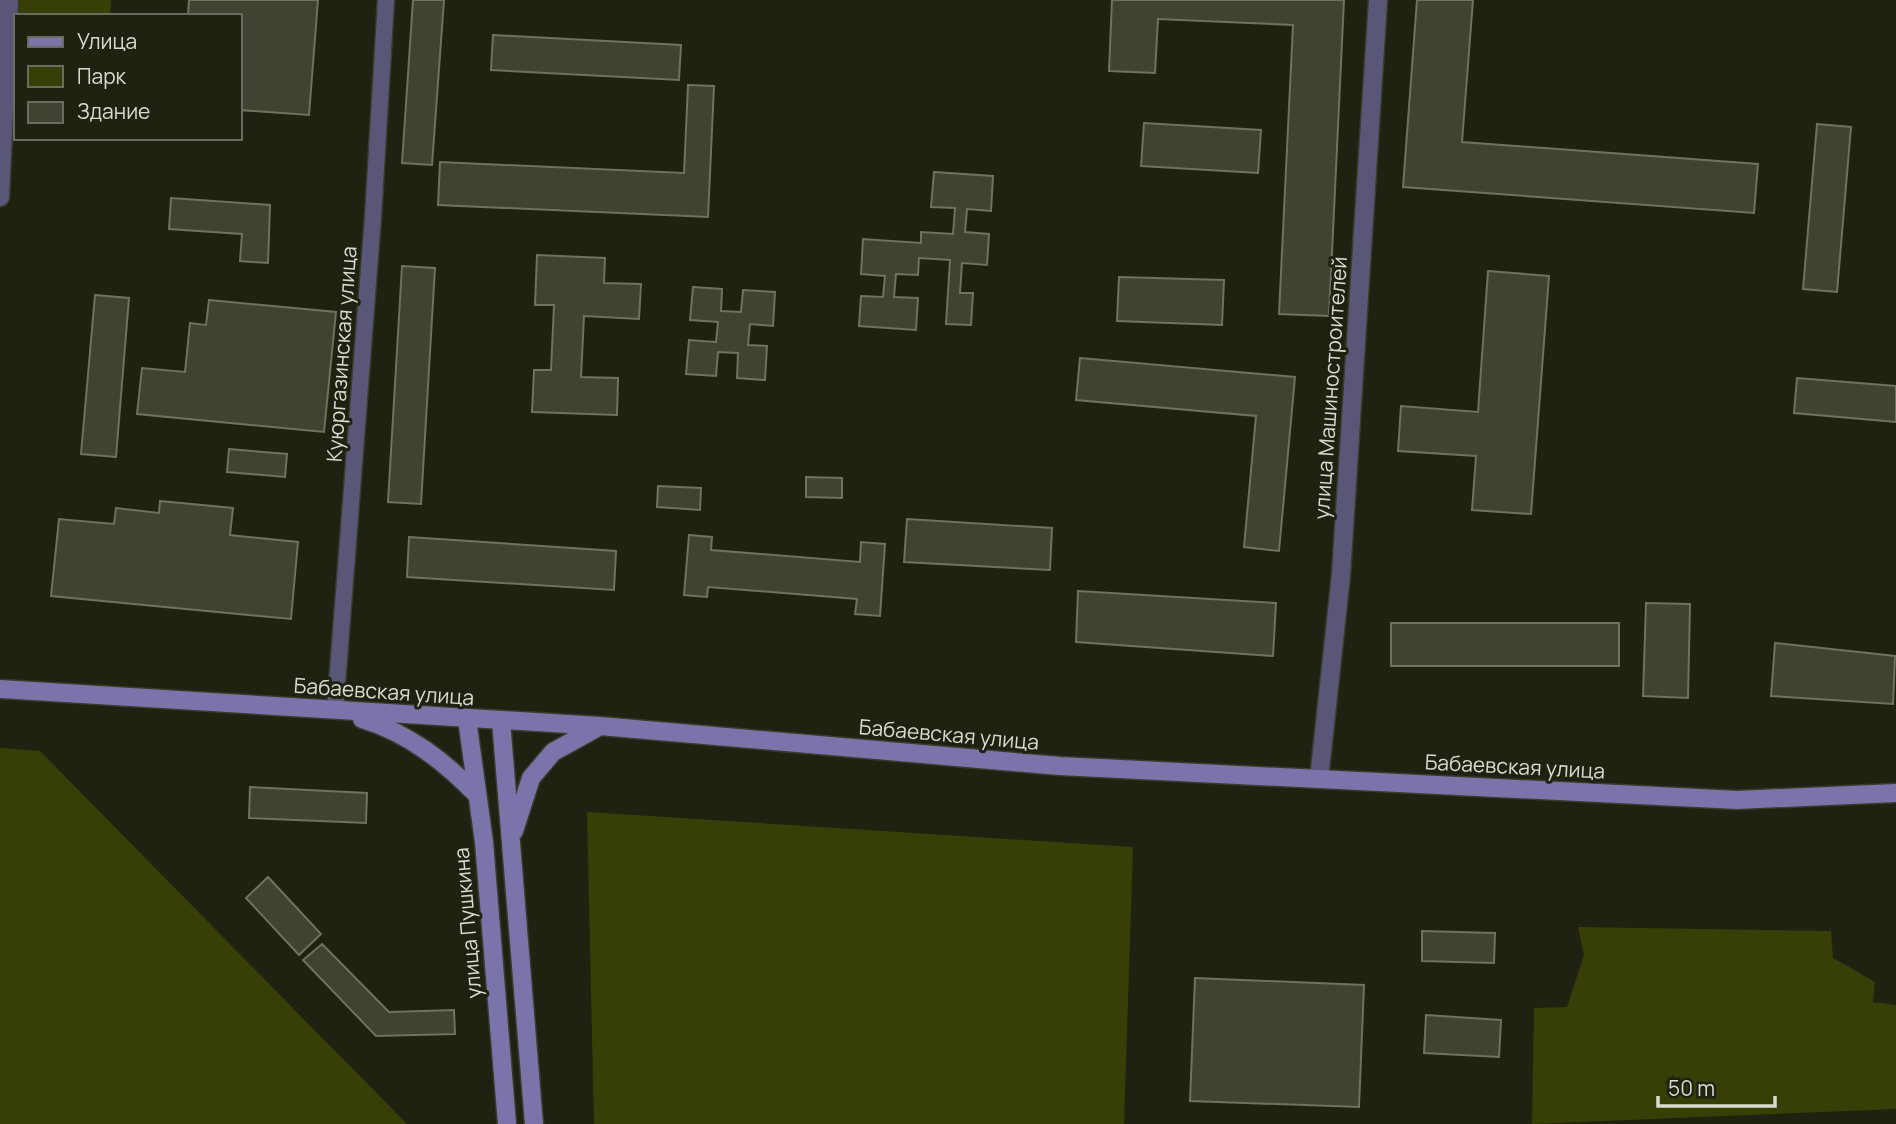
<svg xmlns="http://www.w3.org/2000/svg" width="1896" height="1124" viewBox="0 0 1896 1124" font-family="Manrope,sans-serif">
<rect width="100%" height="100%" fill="#1f2211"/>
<path fill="#373f06" d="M 19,0 L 111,0 L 110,16 L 18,16 Z
M 0,748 L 40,751 L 407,1124 L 0,1124 Z
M 587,812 L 1133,847 L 1124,1124 L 594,1124 Z
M 1578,927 L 1831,931 L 1833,958 L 1875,982 L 1873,1002 L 1896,1005 L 1896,1109 L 1532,1124 L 1534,1008 L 1567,1007 L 1584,955 Z"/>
<path fill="#404332" stroke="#6e725f" stroke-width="2" d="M 189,0 L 318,0 L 309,115 L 240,110 L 240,16 L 188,16 Z
M 413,0 L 444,0 L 432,165 L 402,163 Z
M 1112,0 L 1344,0 L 1329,316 L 1279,314 L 1293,25 L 1158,19 L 1155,73 L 1109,71 Z
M 1417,0 L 1473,0 L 1462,142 L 1758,164 L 1754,213 L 1403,187 Z
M 493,35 L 681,45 L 679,80 L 491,70 Z
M 688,85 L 714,86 L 708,217 L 438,205 L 440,162 L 684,173 Z
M 1144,123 L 1261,130 L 1258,173 L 1141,166 Z
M 1817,124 L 1851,127 L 1837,292 L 1803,289 Z
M 934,172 L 993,176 L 991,211 L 967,209 L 965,232 L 989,234 L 987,265 L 962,263 L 960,293 L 973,293 L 971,325 L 946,324 L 950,260 L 919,258 L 918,275 L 896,274 L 894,297 L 918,298 L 916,330 L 859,326 L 861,296 L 883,297 L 885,276 L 861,274 L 863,239 L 921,243 L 921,232 L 953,234 L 955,208 L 931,207 Z
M 171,198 L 270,205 L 268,263 L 240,261 L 242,234 L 169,229 Z
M 537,255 L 605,258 L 604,283 L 641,284 L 639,319 L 584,316 L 581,377 L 618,378 L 617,415 L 532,412 L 534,370 L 551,370 L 554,305 L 535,305 Z
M 402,266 L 435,268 L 421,504 L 388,502 Z
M 1488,271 L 1549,276 L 1531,514 L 1472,510 L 1476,456 L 1398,451 L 1401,406 L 1478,412 Z
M 1119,277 L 1224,280 L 1222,325 L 1117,321 Z
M 693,287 L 722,289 L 721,311 L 741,312 L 743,290 L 775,292 L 773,326 L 750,324 L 748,345 L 767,346 L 765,380 L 737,378 L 738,353 L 718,352 L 716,376 L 686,374 L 689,340 L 716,342 L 718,322 L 690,320 Z
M 95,295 L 129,298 L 116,457 L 81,454 Z
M 209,300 L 336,312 L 324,432 L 137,414 L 142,368 L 185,372 L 190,323 L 206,325 Z
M 1080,358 L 1295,377 L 1279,551 L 1244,547 L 1256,416 L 1076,400 Z
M 1797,378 L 1896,386 L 1896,422 L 1794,413 Z
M 229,449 L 287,454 L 285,477 L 227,472 Z
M 806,477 L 842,478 L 842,498 L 806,497 Z
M 658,486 L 701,488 L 700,510 L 657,507 Z
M 160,501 L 233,508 L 230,535 L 298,542 L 291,619 L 51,596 L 59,519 L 114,524 L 116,508 L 159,513 Z
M 907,519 L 1052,528 L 1050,570 L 904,562 Z
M 689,535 L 712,537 L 711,550 L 860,562 L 861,542 L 885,544 L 880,616 L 855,614 L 857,599 L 708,587 L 707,597 L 684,595 Z
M 409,537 L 616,551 L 614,590 L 407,577 Z
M 1078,591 L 1276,603 L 1273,656 L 1076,642 Z
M 1646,603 L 1690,604 L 1688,698 L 1643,696 Z
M 1391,623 L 1619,623 L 1619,666 L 1391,666 Z
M 1775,643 L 1895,656 L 1893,704 L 1771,696 Z
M 250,787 L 367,793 L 366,823 L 249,818 Z
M 268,877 L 321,934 L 299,955 L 246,898 Z
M 1422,931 L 1495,933 L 1494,963 L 1422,961 Z
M 322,944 L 389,1012 L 454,1010 L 455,1034 L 376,1036 L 303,960 Z
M 1195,978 L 1364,985 L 1359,1107 L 1190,1101 Z
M 1426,1015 L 1501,1020 L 1499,1057 L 1424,1053 Z"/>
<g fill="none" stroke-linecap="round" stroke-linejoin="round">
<defs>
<path id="minor" d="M 335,710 L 373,217 L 386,0"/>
<path id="tertiary" d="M 0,197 L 9,0
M 1319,779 L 1341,575 L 1378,0"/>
<path id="secondary" d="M 0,689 L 600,726 L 1060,766 L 1737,800 L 1896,793
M 362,719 C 408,733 444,761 477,795
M 467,719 L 484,842 L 507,1124
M 501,721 L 534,1124
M 514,831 L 531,778 L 553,752 L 600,726"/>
</defs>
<use href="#minor" stroke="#393c2c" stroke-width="19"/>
<use href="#tertiary" stroke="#393c2c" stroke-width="21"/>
<use href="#secondary" stroke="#393c2c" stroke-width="21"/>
<use href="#minor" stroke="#5a5678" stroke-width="16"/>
<use href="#tertiary" stroke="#5a5678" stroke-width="18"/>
<use href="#secondary" stroke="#7b74ab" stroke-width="18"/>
</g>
<g text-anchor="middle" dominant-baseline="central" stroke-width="6" stroke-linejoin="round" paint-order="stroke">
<g font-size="21" fill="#d9dbd1" stroke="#1f2211">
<text transform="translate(341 354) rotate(-86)">Куюргазинская улица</text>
<text transform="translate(1330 388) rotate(-86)">улица Машиностроителей</text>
<text transform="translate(384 691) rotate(4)">Бабаевская улица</text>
<text transform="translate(949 734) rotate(5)">Бабаевская улица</text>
<text transform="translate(1515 766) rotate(3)">Бабаевская улица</text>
<text transform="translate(467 923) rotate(-95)">улица Пушкина</text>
</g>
</g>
<rect x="14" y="14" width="228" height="126" fill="#1f2211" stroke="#696c5e" stroke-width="2"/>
<rect x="28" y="37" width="35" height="10" fill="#7b74ab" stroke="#696c5e" stroke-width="2"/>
<text x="77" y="49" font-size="21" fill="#d9dbd1">Улица</text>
<rect x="28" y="66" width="35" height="21" fill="#373f06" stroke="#696c5e" stroke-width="2"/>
<text x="77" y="84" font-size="21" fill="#d9dbd1">Парк</text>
<rect x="28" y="102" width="35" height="21" fill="#404332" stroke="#696c5e" stroke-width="2"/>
<text x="77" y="119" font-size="21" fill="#d9dbd1">Здание</text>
<path d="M1658 1096v10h117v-10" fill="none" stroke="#d9dbd1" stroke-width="3.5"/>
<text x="1668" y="1096" font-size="21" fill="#d9dbd1" stroke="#1f2211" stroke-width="5" paint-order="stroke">50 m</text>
</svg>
